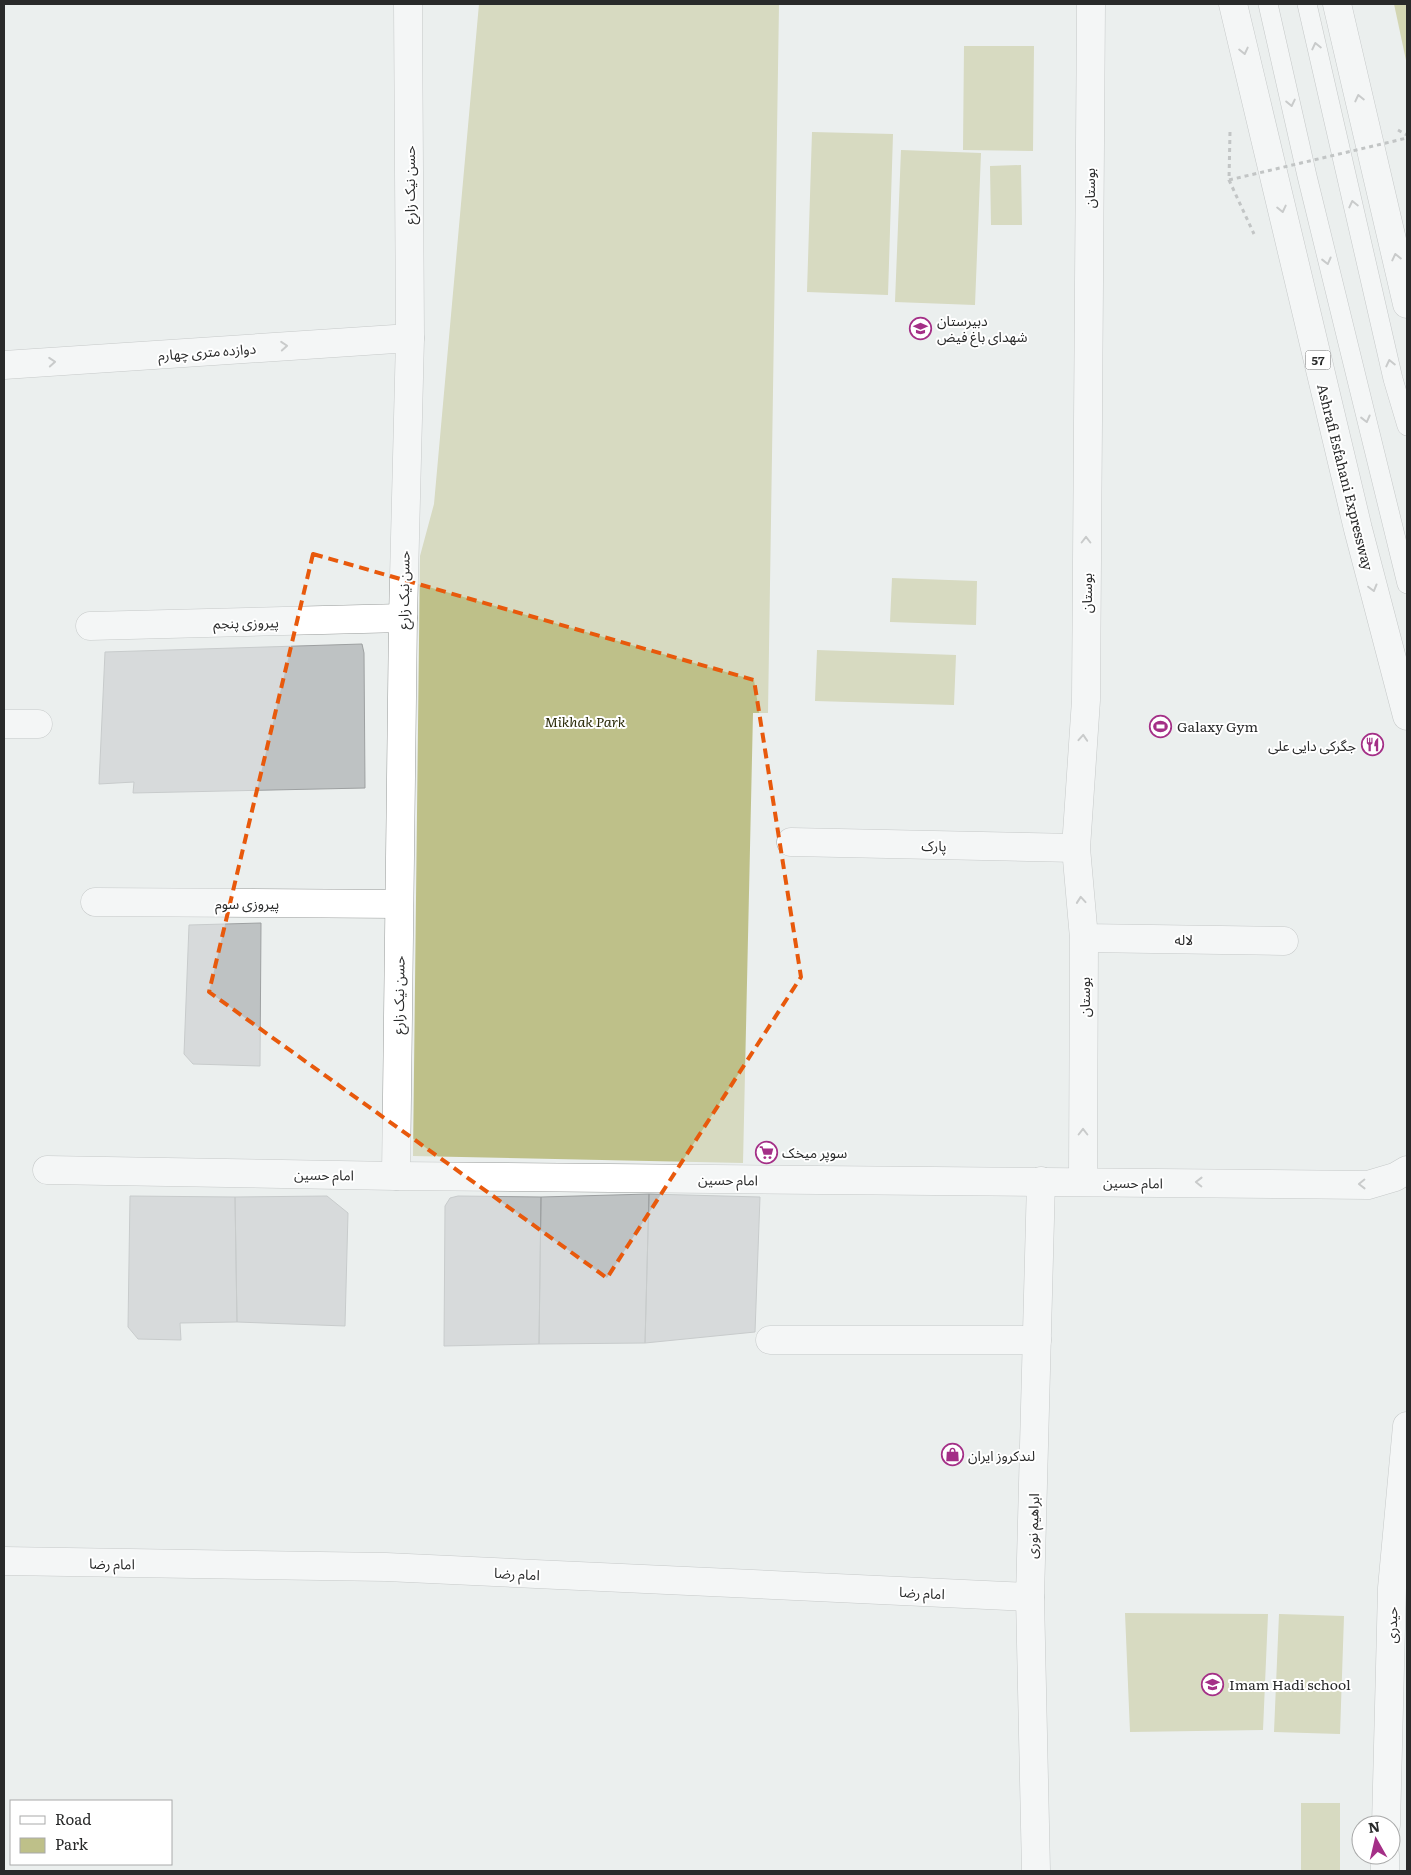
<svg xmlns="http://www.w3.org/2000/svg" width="1411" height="1875" viewBox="0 0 1411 1875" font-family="Literata,'Noto Sans Arabic',serif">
<rect width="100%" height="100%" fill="#ebefee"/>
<path fill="#bec089" d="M 479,4 L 779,4 L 768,713 L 753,713 L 743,1163 L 413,1156 L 420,556 L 434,504 Z
M 964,46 L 1034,46 L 1033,151 L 963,150 Z
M 812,132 L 893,134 L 888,295 L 807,292 Z
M 901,150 L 981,153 L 975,305 L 895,302 Z
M 1021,165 L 1022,225 L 991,225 L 990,166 Z
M 892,578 L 977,581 L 976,625 L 890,622 Z
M 817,650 L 956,655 L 954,705 L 815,701 Z
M 1125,1613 L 1268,1614 L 1263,1730 L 1130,1732 Z
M 1279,1614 L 1344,1616 L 1340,1734 L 1274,1732 Z
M 1301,1803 L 1340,1803 L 1340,1871 L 1301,1871 Z"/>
<path fill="#b7b86b" d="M 1394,4 L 1407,4 L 1407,65 Z"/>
<path fill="#bec2c3" stroke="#9da0a1" d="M 362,644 L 364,653 L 365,788 L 133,793 L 134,782 L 99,784 L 105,652 Z
M 261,923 L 260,1066 L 193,1064 L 184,1054 L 189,925 Z
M 649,1194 L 760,1197 L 755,1332 L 645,1343 Z
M 649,1194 L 645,1343 L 539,1344 L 541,1197 Z
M 130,1196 L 235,1197 L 237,1322 L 180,1323 L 181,1340 L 138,1339 L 128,1327 Z
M 327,1196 L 348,1213 L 345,1326 L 237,1322 L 235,1197 Z
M 458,1196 L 541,1197 L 539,1344 L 444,1346 L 445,1206 L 450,1198 Z"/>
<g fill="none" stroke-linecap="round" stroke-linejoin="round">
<defs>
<path id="lane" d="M 1268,4 L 1307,176 L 1407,584
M 1307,4 L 1393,379 L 1407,426"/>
<path id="street" d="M 4,365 L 410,338
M 90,626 L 403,618
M 4,724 L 38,724
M 791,842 L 1076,848
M 95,902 L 399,904
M 1084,938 L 1284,941
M 47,1170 L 396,1176 L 1368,1185 L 1395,1177 L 1407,1170
M 1083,1181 L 1084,938 L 1076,848 L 1086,700 L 1091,4
M 770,1340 L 1037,1340
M 4,1561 L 386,1567 L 1030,1597
M 1386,1825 L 1392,1588 L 1407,1426
M 1385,1871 L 1385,1855"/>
<path id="secondary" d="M 396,1176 L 403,618 L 410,338 L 408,4
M 1036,1871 L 1030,1597 L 1041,1181"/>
<path id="highway" d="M 1233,4 L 1358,529 L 1407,716
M 1337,4 L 1407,304"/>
</defs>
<use href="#lane" stroke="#999c9b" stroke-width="20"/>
<use href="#street" stroke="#999c9b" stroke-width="29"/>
<use href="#secondary" stroke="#999c9b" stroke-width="29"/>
<use href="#highway" stroke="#999c9b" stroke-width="29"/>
<path stroke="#909292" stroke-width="3" stroke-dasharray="4 4" stroke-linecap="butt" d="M 1398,130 L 1407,135
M 1230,132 L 1229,180 L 1254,234"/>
<use href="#lane" stroke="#fff" stroke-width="19"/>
<use href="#street" stroke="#fff" stroke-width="28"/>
<use href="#secondary" stroke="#fff" stroke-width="28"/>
<use href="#highway" stroke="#fff" stroke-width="28"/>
<path stroke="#909292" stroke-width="3" stroke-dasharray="4 4" stroke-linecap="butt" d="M 1229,180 L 1407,138"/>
</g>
<defs><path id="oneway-chevron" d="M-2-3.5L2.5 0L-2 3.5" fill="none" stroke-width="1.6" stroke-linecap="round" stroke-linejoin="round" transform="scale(1.25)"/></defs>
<g stroke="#9f9f9f">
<use href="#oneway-chevron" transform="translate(1316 46) rotate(-103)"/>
<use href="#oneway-chevron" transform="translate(1244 51) rotate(77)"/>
<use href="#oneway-chevron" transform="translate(1359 98) rotate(-103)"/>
<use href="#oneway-chevron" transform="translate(1291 103) rotate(78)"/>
<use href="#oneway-chevron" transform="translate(1353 204) rotate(-103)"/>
<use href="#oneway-chevron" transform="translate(1282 209) rotate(77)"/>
<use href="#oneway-chevron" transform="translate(1396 257) rotate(-103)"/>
<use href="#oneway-chevron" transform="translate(1327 261) rotate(76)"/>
<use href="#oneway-chevron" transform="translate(284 346) rotate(-4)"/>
<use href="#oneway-chevron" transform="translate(52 362) rotate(-4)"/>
<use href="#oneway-chevron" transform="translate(1390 363) rotate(-103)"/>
<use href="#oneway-chevron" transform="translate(1366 419) rotate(76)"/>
<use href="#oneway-chevron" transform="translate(1086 540) rotate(-90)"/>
<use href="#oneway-chevron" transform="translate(1373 588) rotate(75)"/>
<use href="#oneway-chevron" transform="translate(1083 738) rotate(-86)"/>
<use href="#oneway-chevron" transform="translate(1081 900) rotate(-95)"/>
<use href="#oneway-chevron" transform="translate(1083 1132) rotate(-90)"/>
<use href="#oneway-chevron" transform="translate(1199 1182) rotate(-179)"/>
<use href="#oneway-chevron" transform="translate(1362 1184) rotate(179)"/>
</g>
<path d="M0 0H1411V1875H0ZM 313,554 L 754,680 L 801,977 L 607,1278 L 209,992 Z" fill="#ebefee" fill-opacity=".55" fill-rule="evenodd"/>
<path fill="none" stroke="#e8590c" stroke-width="4" stroke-dasharray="10 6" stroke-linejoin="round" d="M 313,554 L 754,680 L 801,977 L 607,1278 L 209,992 Z"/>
<defs>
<symbol id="school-ring" viewBox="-11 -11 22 22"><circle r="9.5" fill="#fff" stroke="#a42f87" stroke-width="1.5"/><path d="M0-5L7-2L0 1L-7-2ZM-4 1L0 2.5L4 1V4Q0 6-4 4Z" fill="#a42f87"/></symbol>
<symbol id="stadium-ring" viewBox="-11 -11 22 22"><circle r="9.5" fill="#fff" stroke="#a42f87" stroke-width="1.5"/><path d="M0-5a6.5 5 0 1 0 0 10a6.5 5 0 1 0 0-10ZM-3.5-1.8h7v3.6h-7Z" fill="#a42f87"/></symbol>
<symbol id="restaurant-ring" viewBox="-11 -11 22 22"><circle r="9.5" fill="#fff" stroke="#a42f87" stroke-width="1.5"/><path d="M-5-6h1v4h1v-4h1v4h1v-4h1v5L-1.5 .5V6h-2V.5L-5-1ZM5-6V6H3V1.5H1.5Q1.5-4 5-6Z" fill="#a42f87"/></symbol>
<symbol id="supermarket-ring" viewBox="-11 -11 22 22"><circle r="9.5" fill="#fff" stroke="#a42f87" stroke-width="1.5"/><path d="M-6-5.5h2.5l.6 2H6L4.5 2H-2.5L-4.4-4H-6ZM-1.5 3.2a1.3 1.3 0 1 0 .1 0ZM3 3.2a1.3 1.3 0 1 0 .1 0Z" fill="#a42f87"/></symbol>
<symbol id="shop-ring" viewBox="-11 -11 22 22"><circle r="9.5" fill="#fff" stroke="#a42f87" stroke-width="1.5"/><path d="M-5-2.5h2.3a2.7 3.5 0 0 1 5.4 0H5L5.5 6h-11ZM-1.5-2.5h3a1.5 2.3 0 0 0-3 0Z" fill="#a42f87"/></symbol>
</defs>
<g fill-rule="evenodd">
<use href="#school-ring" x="908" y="316" width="25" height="25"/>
<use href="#stadium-ring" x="1148" y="714" width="25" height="25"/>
<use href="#restaurant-ring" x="1360" y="732" width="25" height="25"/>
<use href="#supermarket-ring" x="754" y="1140" width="25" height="25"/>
<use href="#shop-ring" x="940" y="1442" width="25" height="25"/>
<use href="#school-ring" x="1200" y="1672" width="25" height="25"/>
</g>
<g text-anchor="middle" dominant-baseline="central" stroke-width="4" stroke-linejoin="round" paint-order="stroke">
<rect fill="#fff" stroke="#696a6a" stroke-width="1" x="1305.5" y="350.5" width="25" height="19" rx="4"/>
<g font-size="12" font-weight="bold" fill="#292a2a">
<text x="1318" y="360">57</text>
</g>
<g font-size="14" fill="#292a2a" stroke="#fff">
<text transform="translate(409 185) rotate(-90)">حسن نیک زارع</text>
<text transform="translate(1089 188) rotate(-90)">بوستان</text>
<text transform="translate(207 351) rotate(-4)">دوازده متری چهارم</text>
<text transform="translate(1346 477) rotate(76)">Ashrafi Esfahani Expressway</text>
<text transform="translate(403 590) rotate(-89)">حسن نیک زارع</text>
<text transform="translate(1086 593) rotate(-90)">بوستان</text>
<text transform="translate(246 622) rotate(-1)">پیروزی پنجم</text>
<text transform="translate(934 845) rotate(1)">پارک</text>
<text x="247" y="903">پیروزی سوم</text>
<text transform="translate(1184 939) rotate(1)">لاله</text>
<text transform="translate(398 995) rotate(-89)">حسن نیک زارع</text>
<text transform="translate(1084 997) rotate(-90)">بوستان</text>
<text transform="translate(324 1174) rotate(1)">امام حسین</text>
<text transform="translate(728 1179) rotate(1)">امام حسین</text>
<text transform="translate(1133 1182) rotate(1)">امام حسین</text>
<text transform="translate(1032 1526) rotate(-88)">ابراهیم نوری</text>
<text transform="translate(112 1563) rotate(1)">امام رضا</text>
<text transform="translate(517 1573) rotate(3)">امام رضا</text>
<text transform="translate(922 1592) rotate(3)">امام رضا</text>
<text transform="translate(1391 1625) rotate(-89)">حیدری</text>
</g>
<g font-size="14" fill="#292a2a" stroke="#fff" text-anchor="start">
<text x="937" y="320">دبیرستان<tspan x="937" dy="16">شهدای باغ فیض</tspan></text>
<text x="1177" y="726">Galaxy Gym</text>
<text x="1356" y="745" text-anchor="end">جگرکی دایی علی</text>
<text x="782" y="1152">سوپر میخک</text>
<text x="968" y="1455">لندکروز ایران</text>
<text x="1229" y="1684">Imam Hadi school</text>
</g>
<g font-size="14" font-style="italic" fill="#2b2b09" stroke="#fff">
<text x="585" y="721">Mikhak Park</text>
</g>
</g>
<rect width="1411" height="1875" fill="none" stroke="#292a2a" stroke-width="10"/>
<rect x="10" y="1800" width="162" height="65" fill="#ffffff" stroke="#a9aaaa"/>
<rect x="20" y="1816" width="25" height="8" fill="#ffffff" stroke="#a9aaaa"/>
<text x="55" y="1825" font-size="15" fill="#292a2a">Road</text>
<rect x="20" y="1838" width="25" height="15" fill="#bec089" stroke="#a9aaaa"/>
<text x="55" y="1850" font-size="15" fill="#292a2a">Park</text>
<g transform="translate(1376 1840) rotate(352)"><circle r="24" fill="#ffffff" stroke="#a9aaaa"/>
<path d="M0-4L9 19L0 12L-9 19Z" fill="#a42f87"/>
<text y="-8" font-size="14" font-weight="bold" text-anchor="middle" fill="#292a2a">N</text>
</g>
</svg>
